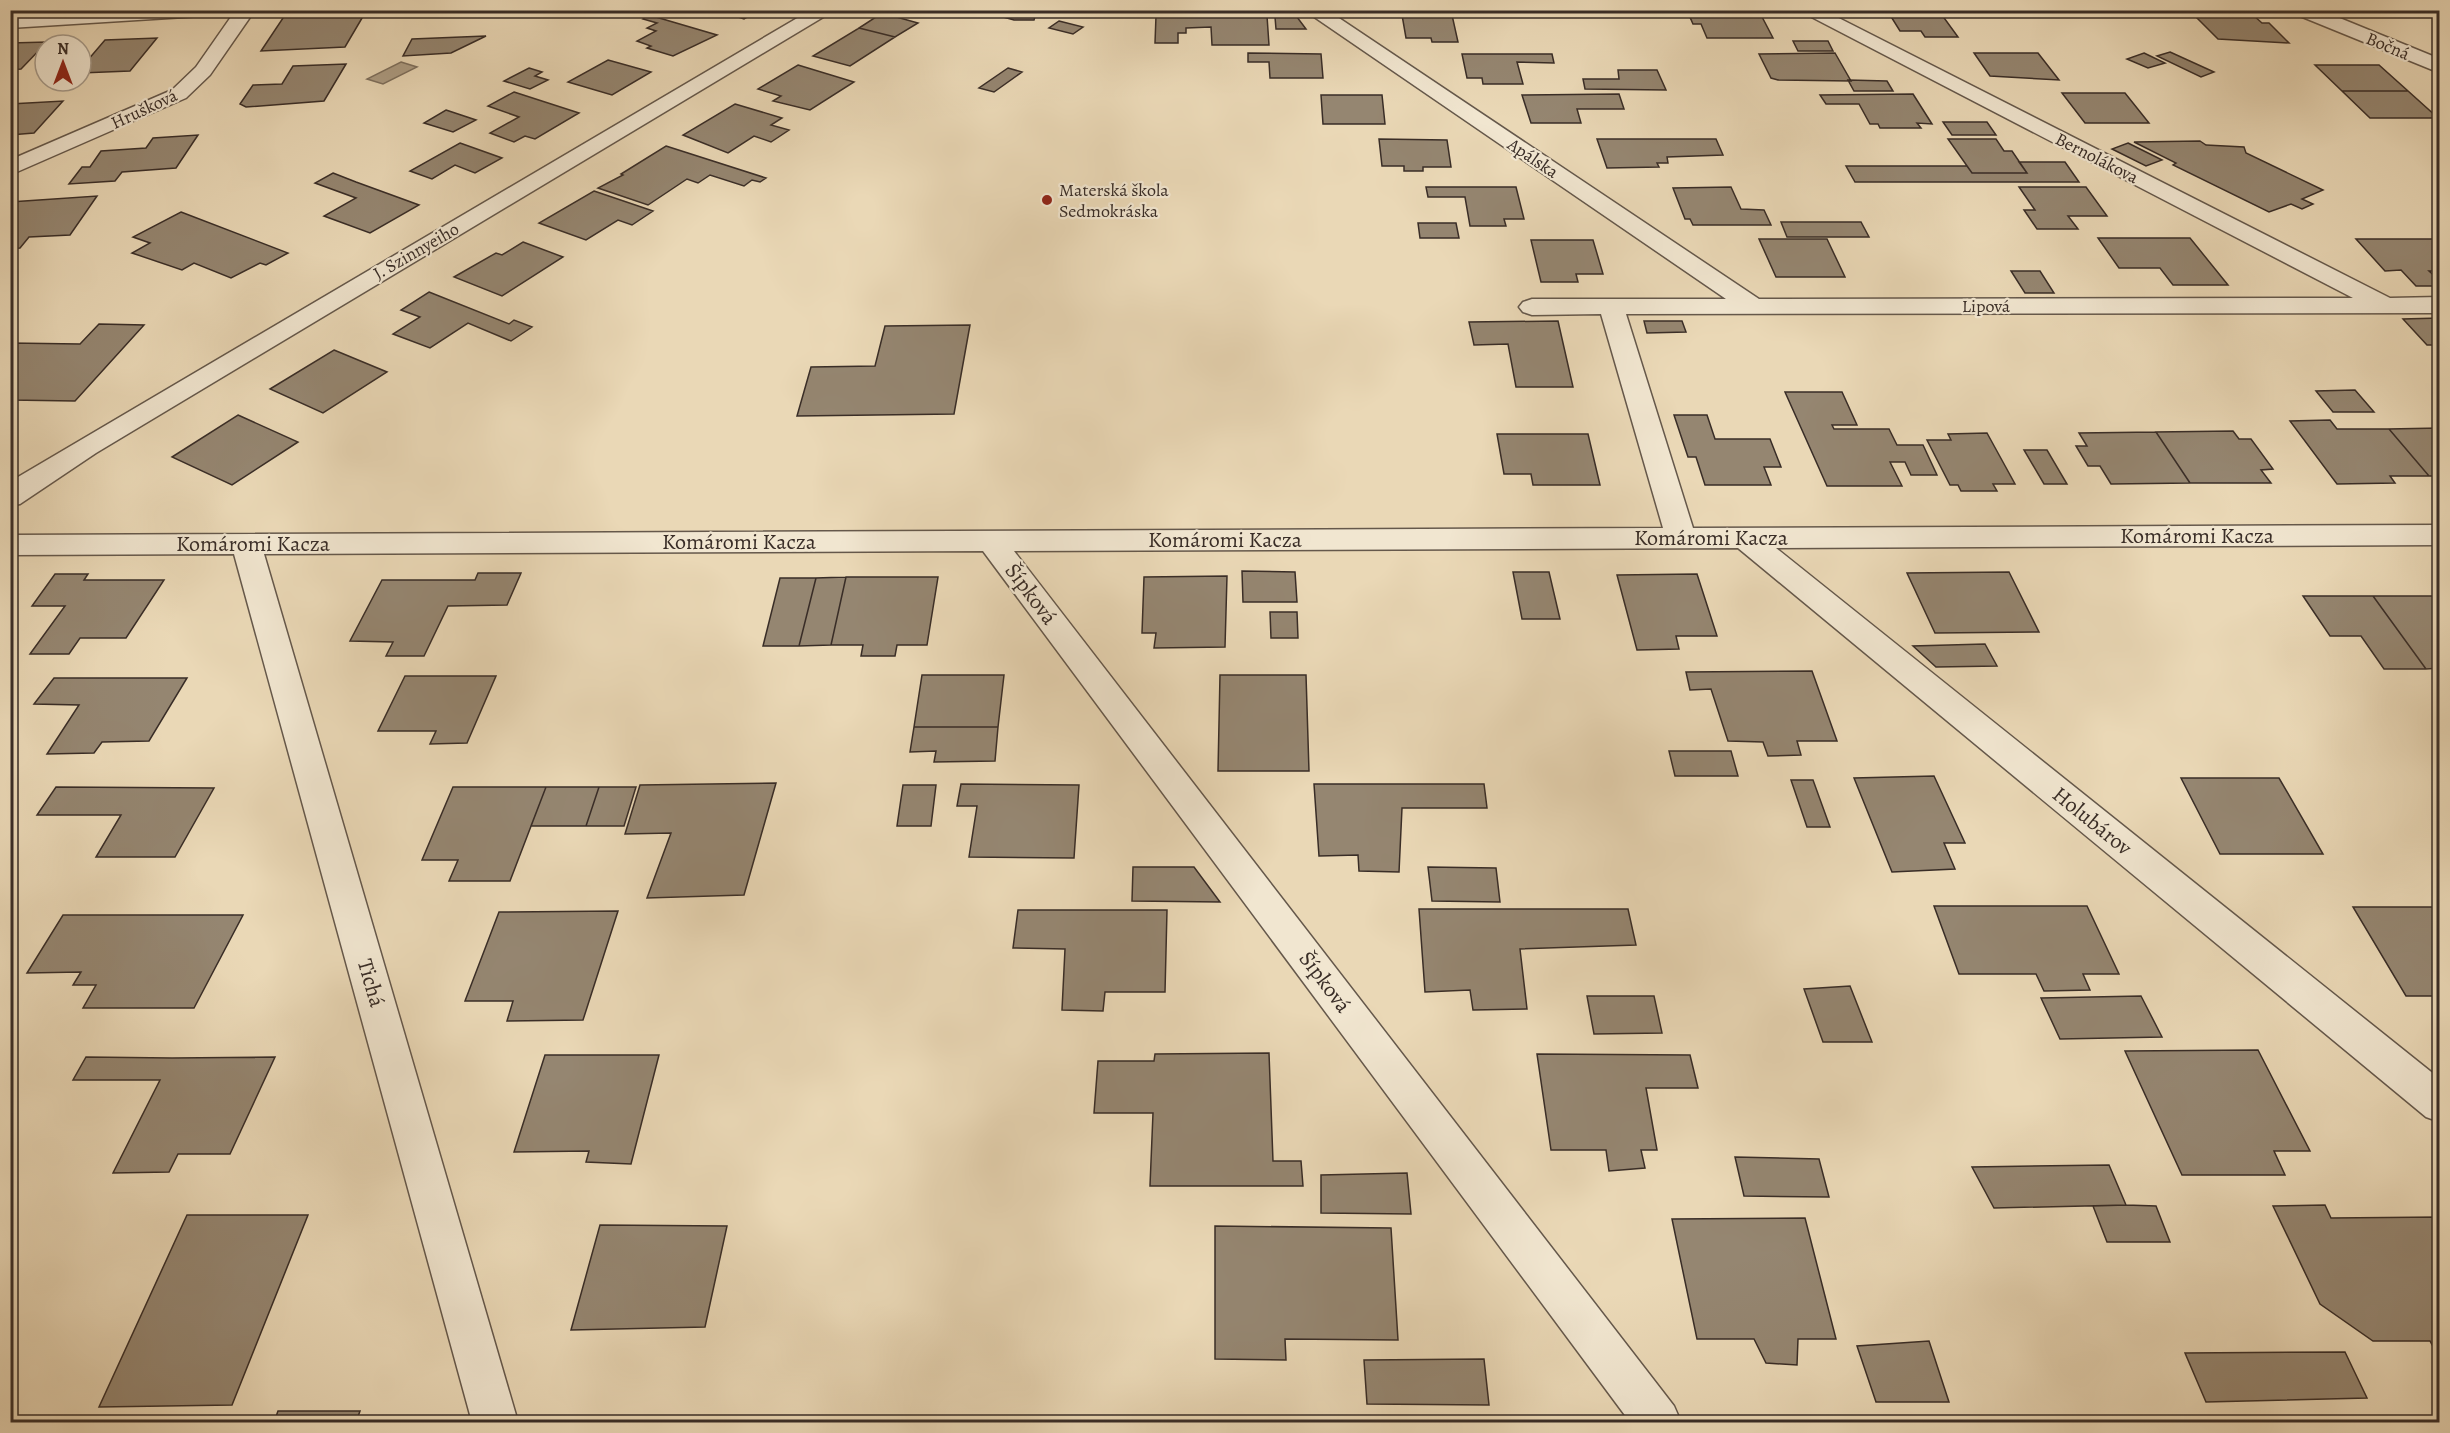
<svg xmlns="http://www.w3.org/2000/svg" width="2450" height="1433" viewBox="0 0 2450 1433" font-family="Alegreya,serif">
<rect width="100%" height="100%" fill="#ead8b6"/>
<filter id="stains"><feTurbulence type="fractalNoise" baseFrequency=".00333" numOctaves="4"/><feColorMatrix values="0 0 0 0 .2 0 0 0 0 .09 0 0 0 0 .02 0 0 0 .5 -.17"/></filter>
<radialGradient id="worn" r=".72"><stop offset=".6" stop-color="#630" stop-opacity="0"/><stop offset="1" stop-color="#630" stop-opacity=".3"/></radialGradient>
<path fill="#ae9e85" stroke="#7f715f" stroke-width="1.5" d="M 401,62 L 417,67 L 383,84 L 367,79 Z"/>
<path fill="#958671" stroke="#392d27" stroke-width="1.5" d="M 759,10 L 744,19 L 723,12 L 716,17 L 694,11 Z
M 998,10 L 1037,10 L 1034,20 L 1014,20 L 996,15 Z
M 365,13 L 345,47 L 261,51 L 285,15 Z
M 882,13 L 918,23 L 895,37 L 859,28 Z
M 649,15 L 717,35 L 673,56 L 647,48 L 651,46 L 637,41 L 656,31 L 647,28 L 657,23 L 643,19 Z
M 1402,15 L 1452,15 L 1458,42 L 1432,42 L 1431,38 L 1406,38 Z
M 1689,15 L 1761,15 L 1773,38 L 1707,38 L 1701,24 L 1693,24 Z
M 1890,15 L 1942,15 L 1958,37 L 1925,37 L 1921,31 L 1900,31 Z
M 2194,15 L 2253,15 L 2262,23 L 2269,23 L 2289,43 L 2218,39 Z
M 1156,16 L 1267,16 L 1269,45 L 1212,45 L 1211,27 L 1186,28 L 1186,33 L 1178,33 L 1178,43 L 1155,43 Z
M 1275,17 L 1297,17 L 1306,29 L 1276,29 Z
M 1059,21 L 1083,27 L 1073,34 L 1049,28 Z
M 859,28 L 895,37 L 850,66 L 813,56 Z
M 486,36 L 451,53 L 403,56 L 412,39 Z
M 157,38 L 130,71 L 81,73 L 81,68 L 105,40 Z
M 1793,41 L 1828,41 L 1833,51 L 1798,51 Z
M 47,42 L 21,69 L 10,70 L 10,43 Z
M 2170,52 L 2214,72 L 2201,77 L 2157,56 Z
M 1248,53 L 1321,54 L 1323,78 L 1270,78 L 1269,62 L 1248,62 Z
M 1835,53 L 1851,81 L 1778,80 L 1771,78 L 1759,54 Z
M 1974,53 L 2038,53 L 2059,80 L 1990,76 Z
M 2144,53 L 2165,63 L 2148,68 L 2127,59 Z
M 1462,54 L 1552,54 L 1554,63 L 1517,62 L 1523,84 L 1483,84 L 1482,78 L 1467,78 Z
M 608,60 L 651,72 L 612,95 L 568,82 Z
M 346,64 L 324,101 L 246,107 L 240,104 L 253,85 L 282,84 L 293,66 Z
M 798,65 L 854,82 L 810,110 L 773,101 L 781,96 L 758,89 Z
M 2315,65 L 2379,65 L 2408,91 L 2342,91 Z
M 529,68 L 542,72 L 535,76 L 548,80 L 530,89 L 504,81 Z
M 1008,68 L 1022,72 L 994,92 L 979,88 Z
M 1618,70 L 1657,70 L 1666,90 L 1585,89 L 1583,79 L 1619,79 Z
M 1848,80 L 1887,81 L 1893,91 L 1854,91 Z
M 2342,91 L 2408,91 L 2438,118 L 2370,118 Z
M 514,92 L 579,113 L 535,139 L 525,136 L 514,142 L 490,133 L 519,117 L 488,106 Z
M 2062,93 L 2125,93 L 2149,123 L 2085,123 Z
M 1619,94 L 1624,109 L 1577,109 L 1581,123 L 1531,123 L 1522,95 Z
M 1913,94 L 1932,124 L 1917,123 L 1921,128 L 1880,128 L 1878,124 L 1870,124 L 1859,104 L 1826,104 L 1820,95 Z
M 1321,95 L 1382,95 L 1385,124 L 1323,124 Z
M 63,101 L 34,133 L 10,135 L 10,104 Z
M 735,104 L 782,118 L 771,125 L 789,130 L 771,142 L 754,136 L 728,153 L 683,135 Z
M 446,110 L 476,120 L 453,132 L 424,123 Z
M 1943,122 L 1987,122 L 1996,135 L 1952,135 Z
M 198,135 L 176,168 L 122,172 L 115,181 L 69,184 L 82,167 L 90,167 L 101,151 L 146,148 L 153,138 Z
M 1379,139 L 1447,140 L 1451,167 L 1423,167 L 1423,171 L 1404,171 L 1404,166 L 1382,166 Z
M 1597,139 L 1716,139 L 1723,155 L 1667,157 L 1668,163 L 1657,163 L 1659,167 L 1607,168 Z
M 1948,139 L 1996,139 L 2004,151 L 2012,151 L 2027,173 L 1972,173 Z
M 2200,141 L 2206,145 L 2244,147 L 2246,153 L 2323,190 L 2302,199 L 2313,204 L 2302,209 L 2291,204 L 2269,212 L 2173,165 L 2176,163 L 2134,142 Z
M 460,143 L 502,158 L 475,173 L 455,165 L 432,179 L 410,171 Z
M 2128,143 L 2162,160 L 2146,166 L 2112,149 Z
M 666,146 L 766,178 L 760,182 L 752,180 L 744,186 L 710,175 L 698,183 L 687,179 L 648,205 L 598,188 L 623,175 L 621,174 Z
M 2019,162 L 2065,162 L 2079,182 L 1855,182 L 1846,166 L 1967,166 L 1972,173 L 2027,173 Z
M 333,173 L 356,182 L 419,205 L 370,233 L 324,216 L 356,198 L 315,183 Z
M 1426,187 L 1516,187 L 1524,219 L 1504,219 L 1506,226 L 1470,226 L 1465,197 L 1428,197 Z
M 1731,187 L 1741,209 L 1764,210 L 1771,225 L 1693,225 L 1690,219 L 1685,219 L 1673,188 Z
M 2019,187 L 2086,187 L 2107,216 L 2068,216 L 2078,229 L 2037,229 L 2024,210 L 2035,210 Z
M 594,191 L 653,211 L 632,225 L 618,220 L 586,240 L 539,223 Z
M 97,196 L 70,235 L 29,237 L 20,248 L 10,249 L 10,202 Z
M 181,212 L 288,253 L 266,265 L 260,263 L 231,278 L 194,263 L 182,270 L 132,253 L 150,243 L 133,237 Z
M 1781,222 L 1861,222 L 1869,237 L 1787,237 Z
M 1418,223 L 1456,223 L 1459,238 L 1420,238 Z
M 2098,238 L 2190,238 L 2228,285 L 2173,285 L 2160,268 L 2119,268 Z
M 1759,239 L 1827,239 L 1845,277 L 1776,277 Z
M 2356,239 L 2440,239 L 2440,271 L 2429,271 L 2440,281 L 2440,286 L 2416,286 L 2401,270 L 2385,271 Z
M 1531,240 L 1593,240 L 1603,274 L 1576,274 L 1578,282 L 1541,282 Z
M 523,242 L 563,257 L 502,296 L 454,277 L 496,253 L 502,255 Z
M 2011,271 L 2040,271 L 2054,293 L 2025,293 Z
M 429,292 L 509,324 L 514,320 L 532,327 L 511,341 L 468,323 L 430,348 L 393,334 L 420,317 L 401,310 Z
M 2440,318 L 2440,345 L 2427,345 L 2403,319 Z
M 1558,321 L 1573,387 L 1516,387 L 1508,344 L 1474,345 L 1469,322 Z
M 1644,321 L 1682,321 L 1686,332 L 1647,333 Z
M 99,324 L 144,325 L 75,401 L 10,400 L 10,343 L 80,344 Z
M 970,325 L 954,414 L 797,416 L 811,367 L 875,366 L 885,326 Z
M 334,350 L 387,372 L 323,413 L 270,389 Z
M 2355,390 L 2374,412 L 2333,412 L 2316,391 Z
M 1785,392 L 1842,392 L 1857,425 L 1832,425 L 1834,429 L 1889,429 L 1897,445 L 1923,445 L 1937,475 L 1911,475 L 1905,462 L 1890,462 L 1902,486 L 1827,486 Z
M 238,415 L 298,442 L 232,485 L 172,457 Z
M 1674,415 L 1707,415 L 1715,439 L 1770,439 L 1781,467 L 1764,467 L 1771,485 L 1705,485 L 1696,457 L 1688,457 Z
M 2330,420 L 2337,429 L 2389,429 L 2429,476 L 2390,476 L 2395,483 L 2337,484 L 2290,421 Z
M 2440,428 L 2440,476 L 2429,476 L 2389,429 Z
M 2233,431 L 2239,439 L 2251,439 L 2273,469 L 2261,470 L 2271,483 L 2190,483 L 2156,432 Z
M 2156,432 L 2190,483 L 2111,484 L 2100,466 L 2088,466 L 2076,446 L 2087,446 L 2079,433 Z
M 1987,433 L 2015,484 L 1993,484 L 1997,491 L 1961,491 L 1958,485 L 1950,485 L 1927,440 L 1951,440 L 1948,434 Z
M 1497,434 L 1588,434 L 1600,485 L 1533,485 L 1531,474 L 1504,474 Z
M 2024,450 L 2047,450 L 2067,484 L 2044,484 Z
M 1242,571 L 1295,572 L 1297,602 L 1243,602 Z
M 1513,572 L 1549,572 L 1560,619 L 1522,619 Z
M 2009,572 L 2039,632 L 1935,633 L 1907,573 Z
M 478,573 L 521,573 L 507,605 L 448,606 L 424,656 L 386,656 L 393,642 L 350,641 L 382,580 L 475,580 Z
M 55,574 L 88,574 L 84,580 L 164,580 L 126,638 L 80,638 L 69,654 L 30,654 L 65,606 L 32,606 Z
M 1697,574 L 1717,636 L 1676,636 L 1679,649 L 1637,650 L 1617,575 Z
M 1227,576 L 1225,647 L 1154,648 L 1156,633 L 1142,633 L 1144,577 Z
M 846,577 L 938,577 L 927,645 L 897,645 L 895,656 L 861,656 L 863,645 L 831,645 Z
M 846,577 L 831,645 L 799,646 L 816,578 Z
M 780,578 L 816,578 L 799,646 L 763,646 Z
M 2303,596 L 2373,596 L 2426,669 L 2384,669 L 2361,636 L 2330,636 Z
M 2373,596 L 2440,596 L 2440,668 L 2426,669 Z
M 1270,612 L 1297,612 L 1298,638 L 1271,638 Z
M 1985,644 L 1997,666 L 1936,667 L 1913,646 Z
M 1812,671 L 1837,741 L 1797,741 L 1801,755 L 1768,756 L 1763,742 L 1728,741 L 1711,689 L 1690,690 L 1686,672 Z
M 922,675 L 1004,675 L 998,727 L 914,727 Z
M 1220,675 L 1306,675 L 1309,771 L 1218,771 Z
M 405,676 L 496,676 L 467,743 L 430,744 L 436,731 L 378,731 Z
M 54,678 L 187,678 L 149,741 L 102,742 L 94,753 L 47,754 L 79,705 L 34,704 Z
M 914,727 L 998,727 L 995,761 L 934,762 L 936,751 L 910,752 Z
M 1669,751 L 1731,751 L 1738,776 L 1675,776 Z
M 1934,776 L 1965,843 L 1944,843 L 1955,869 L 1892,872 L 1854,778 Z
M 2181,778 L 2279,778 L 2323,854 L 2220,854 Z
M 1791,780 L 1813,780 L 1830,827 L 1807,827 Z
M 776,783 L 744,895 L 647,898 L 671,833 L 625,834 L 640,785 Z
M 961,784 L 1079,785 L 1074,858 L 969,857 L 977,806 L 957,806 Z
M 1314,784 L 1484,784 L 1487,808 L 1402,808 L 1399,872 L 1359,871 L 1358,855 L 1319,856 Z
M 903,785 L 936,785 L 931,826 L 897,826 Z
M 56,787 L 214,788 L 175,857 L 96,857 L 121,815 L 37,815 Z
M 453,787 L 546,787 L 510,881 L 449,881 L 458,860 L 422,860 Z
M 546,787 L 599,787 L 586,826 L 531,826 Z
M 599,787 L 636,787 L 624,826 L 586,826 Z
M 1133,867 L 1194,867 L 1220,902 L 1132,901 Z
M 1428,867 L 1496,868 L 1500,902 L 1432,901 Z
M 1934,906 L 2087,906 L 2119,974 L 2083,974 L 2090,990 L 2044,991 L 2036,974 L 1959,974 Z
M 2353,907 L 2440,907 L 2440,996 L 2406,996 Z
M 1419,909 L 1628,909 L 1636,945 L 1520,949 L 1527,1009 L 1473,1010 L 1470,990 L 1425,992 Z
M 1018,910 L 1167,910 L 1165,992 L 1105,992 L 1103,1011 L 1062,1010 L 1065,949 L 1013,948 Z
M 618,911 L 583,1020 L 507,1021 L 513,1001 L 465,1001 L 499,912 Z
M 63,915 L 243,915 L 194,1008 L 83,1008 L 96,985 L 73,985 L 81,972 L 27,973 Z
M 1850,986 L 1872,1042 L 1823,1042 L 1804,989 Z
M 1587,996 L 1654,996 L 1662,1033 L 1594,1034 Z
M 2141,996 L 2162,1037 L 2060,1039 L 2041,998 Z
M 2258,1050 L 2310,1151 L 2274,1151 L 2285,1175 L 2182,1175 L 2125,1051 Z
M 1269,1053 L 1273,1161 L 1301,1161 L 1303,1186 L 1150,1186 L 1153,1113 L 1094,1113 L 1098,1061 L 1154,1061 L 1155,1054 Z
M 1537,1054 L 1690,1055 L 1698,1088 L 1646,1088 L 1657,1150 L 1641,1150 L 1645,1168 L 1609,1171 L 1606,1150 L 1551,1150 Z
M 545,1055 L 659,1055 L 631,1164 L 586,1162 L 589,1151 L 514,1152 Z
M 86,1057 L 172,1058 L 275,1057 L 230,1154 L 178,1154 L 169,1172 L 113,1173 L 160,1080 L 73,1080 Z
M 1735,1157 L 1819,1159 L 1829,1197 L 1744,1196 Z
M 2109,1165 L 2126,1205 L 1994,1208 L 1972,1167 Z
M 1407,1173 L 1411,1214 L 1321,1213 L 1321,1175 Z
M 2126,1205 L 2156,1206 L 2170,1242 L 2107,1242 L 2093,1206 Z
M 2325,1205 L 2331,1218 L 2440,1217 L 2440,1360 L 2430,1341 L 2373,1341 L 2320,1304 L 2273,1206 Z
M 187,1215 L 308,1215 L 232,1405 L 99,1407 Z
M 1805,1218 L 1836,1339 L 1798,1339 L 1797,1365 L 1766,1363 L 1754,1339 L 1697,1339 L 1672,1219 Z
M 600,1225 L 727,1226 L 705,1327 L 571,1330 Z
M 1215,1226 L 1391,1228 L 1398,1340 L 1285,1339 L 1286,1360 L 1215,1359 Z
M 1929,1341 L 1949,1402 L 1876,1402 L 1857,1346 Z
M 2345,1352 L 2367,1398 L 2206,1402 L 2185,1353 Z
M 1484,1359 L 1489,1405 L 1367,1404 L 1364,1360 Z
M 278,1411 L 360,1411 L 356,1422 L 274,1422 Z
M 1524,1418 L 1525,1422 L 1301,1421 Z
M 1971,1418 L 1973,1422 L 1839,1422 L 1838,1419 Z
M 811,1421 L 810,1422 L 676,1422 Z"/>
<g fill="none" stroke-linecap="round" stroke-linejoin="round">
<defs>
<path id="minor" d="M 112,10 L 255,10 L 210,75 L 186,98 L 10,175 L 10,160 L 172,90 L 196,67 L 233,14 L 10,28 L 10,16 Z
M 811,10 L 835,10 L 96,453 L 20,504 L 10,506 L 10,482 L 18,477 Z
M 1304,10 L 1327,10 L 1759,299 L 2353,298 L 1798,10 L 1823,10 L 2390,298 L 2440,297 L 2440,313 L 1626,314 L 1693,528 L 2440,525 L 2440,545 L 1776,548 L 2440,1079 L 2440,1122 L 2426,1117 L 1738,548 L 1014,551 L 1674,1406 L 1681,1422 L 1630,1422 L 983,551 L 264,554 L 518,1422 L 472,1422 L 234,554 L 10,555 L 10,535 L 1663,528 L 1601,314 L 1532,315 L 1523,312 L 1519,307 L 1523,302 L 1532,299 L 1726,299 Z
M 2293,10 L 2320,10 L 2440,59 L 2440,73 L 2295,14 Z"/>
</defs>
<use href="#minor" stroke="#65584b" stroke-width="3"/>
<use href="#minor" fill="#f1e6d0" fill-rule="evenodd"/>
</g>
<circle fill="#8f2418" stroke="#f1e6d0" stroke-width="2" cx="1047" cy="200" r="6"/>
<g text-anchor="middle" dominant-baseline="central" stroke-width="4.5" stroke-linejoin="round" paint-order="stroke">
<g font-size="18" fill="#392d27" stroke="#f1e6d0">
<text transform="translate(2388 46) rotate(23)">Bočná</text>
<text transform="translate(144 109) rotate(-25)">Hrušková</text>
<text transform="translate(1533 158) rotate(34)">Apálska</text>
<text transform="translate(2097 158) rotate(27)">Bernolákova</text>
<text transform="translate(416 251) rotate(-30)">J. Szinnyeiho</text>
<text x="1986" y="306">Lipová</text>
</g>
<g font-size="18" fill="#392d27" stroke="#f1e6d0" text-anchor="start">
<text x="1059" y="190">Materská škola<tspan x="1059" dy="21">Sedmokráska</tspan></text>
</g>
<g font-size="22" fill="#392d27" stroke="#f1e6d0">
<text x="2197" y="536">Komáromi Kacza</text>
<text x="1711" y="538">Komáromi Kacza</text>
<text x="1225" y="540">Komáromi Kacza</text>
<text x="739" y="542">Komáromi Kacza</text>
<text x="253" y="544">Komáromi Kacza</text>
<text transform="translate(1031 594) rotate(53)">Šípková</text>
<text transform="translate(2092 821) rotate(39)">Holubárov</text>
<text transform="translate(1325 982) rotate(53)">Šípková</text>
<text transform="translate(371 983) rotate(74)">Tichá</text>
</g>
</g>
<rect width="2450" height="1433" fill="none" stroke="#ead8b6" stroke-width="36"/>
<rect x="12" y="12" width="2426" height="1409" fill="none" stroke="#392d27" stroke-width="3"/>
<rect x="18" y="18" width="2414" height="1397" fill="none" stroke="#392d27" stroke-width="1.5"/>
<g transform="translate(63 63)"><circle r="28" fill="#f1e6d0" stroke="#a79c8c" stroke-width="1.5"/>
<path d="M0-4.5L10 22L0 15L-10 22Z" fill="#8f2418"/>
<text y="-9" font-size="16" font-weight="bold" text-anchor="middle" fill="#392d27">N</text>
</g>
<rect width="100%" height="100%" filter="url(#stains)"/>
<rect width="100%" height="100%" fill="url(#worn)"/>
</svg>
